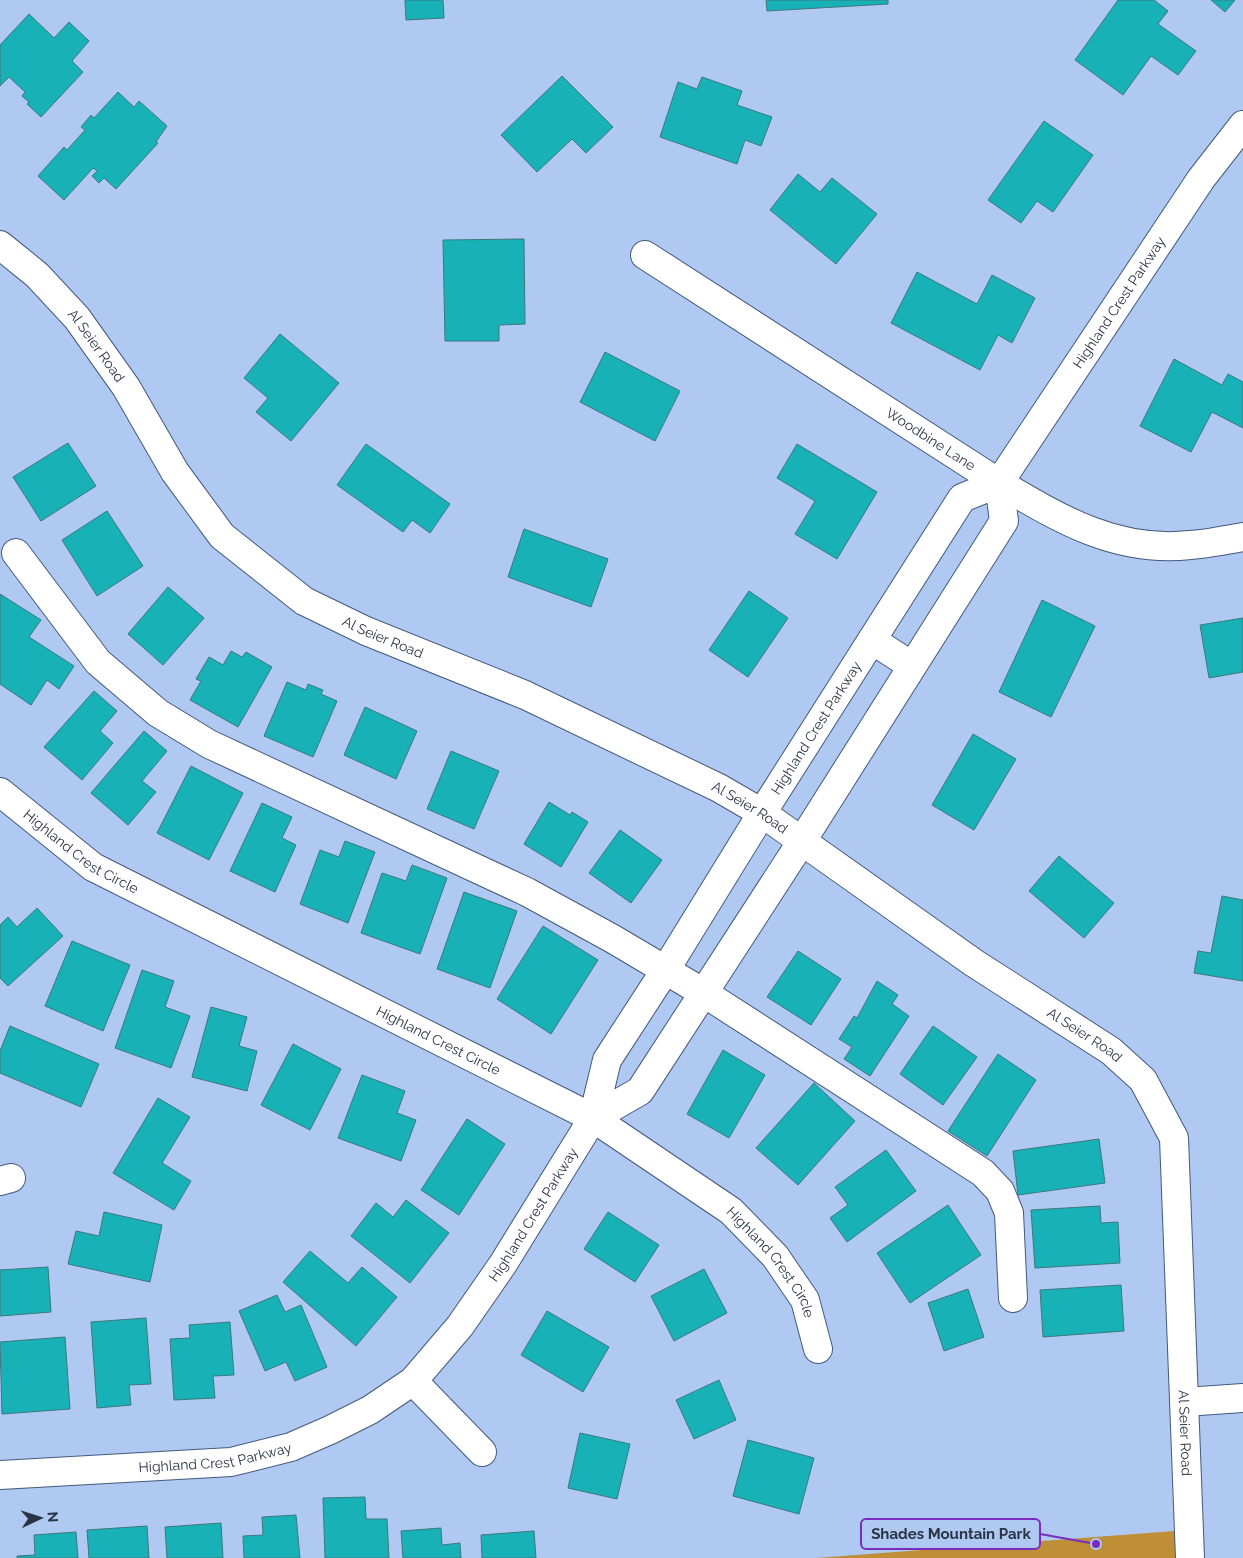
<svg xmlns="http://www.w3.org/2000/svg" width="1243" height="1558" viewBox="0 0 1243 1558" font-family="Raleway,sans-serif">
<rect width="100%" height="100%" fill="#afc9f2"/>
<path fill="#be8f37" d="M 1188,1530 L 1190,1558 L 816,1558 Z"/>
<path fill="#18b1b7" stroke="#3b797c" d="M 405,0 L 443,0 L 444,18 L 406,20 Z
M 766,0 L 888,0 L 888,4 L 767,11 Z
M 1118,0 L 1154,0 L 1168,11 L 1158,24 L 1196,51 L 1178,75 L 1151,56 L 1123,95 L 1075,60 Z
M 1211,0 L 1235,0 L 1225,12 Z
M 29,14 L 54,38 L 69,22 L 89,41 L 72,61 L 83,72 L 41,117 L 27,104 L 29,102 L 22,96 L 25,92 L 9,77 L 0,86 L 0,45 Z
M 562,76 L 613,127 L 586,153 L 572,139 L 537,172 L 501,135 Z
M 702,77 L 742,91 L 737,105 L 772,117 L 761,146 L 745,140 L 737,164 L 660,137 L 678,82 L 697,89 Z
M 118,92 L 134,107 L 139,101 L 167,126 L 156,142 L 158,143 L 116,189 L 104,178 L 99,183 L 92,176 L 97,171 L 93,168 L 64,200 L 38,176 L 64,147 L 67,150 L 85,130 L 81,127 L 91,115 L 94,118 Z
M 1044,121 L 1093,155 L 1053,212 L 1037,201 L 1021,223 L 988,200 Z
M 798,174 L 820,192 L 832,178 L 877,214 L 836,264 L 770,210 Z
M 524,239 L 525,324 L 499,325 L 499,341 L 445,341 L 443,240 Z
M 917,272 L 977,304 L 992,275 L 1035,298 L 1012,343 L 998,335 L 980,370 L 891,323 Z
M 280,334 L 339,383 L 291,441 L 256,412 L 268,398 L 244,378 Z
M 605,352 L 680,391 L 655,441 L 580,402 Z
M 1174,359 L 1222,385 L 1228,374 L 1243,382 L 1243,428 L 1212,412 L 1191,452 L 1140,426 Z
M 68,443 L 96,486 L 41,521 L 13,477 Z
M 366,444 L 450,504 L 430,533 L 412,520 L 403,532 L 337,485 Z
M 797,444 L 877,492 L 837,559 L 795,534 L 815,501 L 777,478 Z
M 107,511 L 143,566 L 97,596 L 62,540 Z
M 524,529 L 608,559 L 591,607 L 508,577 Z
M 168,587 L 204,618 L 163,665 L 128,634 Z
M 749,591 L 788,618 L 748,677 L 709,650 Z
M 0,594 L 41,620 L 29,637 L 74,666 L 59,689 L 47,680 L 31,705 L 0,684 Z
M 1042,600 L 1095,626 L 1051,717 L 999,692 Z
M 1243,618 L 1243,672 L 1209,678 L 1200,625 Z
M 231,651 L 242,657 L 246,652 L 272,667 L 238,727 L 190,700 L 201,681 L 196,679 L 209,657 L 223,665 Z
M 287,682 L 306,690 L 308,684 L 323,690 L 321,694 L 337,701 L 313,757 L 264,736 Z
M 94,691 L 117,711 L 100,731 L 113,743 L 82,780 L 44,747 Z
M 365,707 L 417,731 L 396,779 L 344,755 Z
M 144,731 L 167,751 L 142,781 L 156,792 L 128,825 L 91,793 Z
M 973,734 L 1016,759 L 974,830 L 932,805 Z
M 451,751 L 499,771 L 474,829 L 427,809 Z
M 191,766 L 243,793 L 209,860 L 157,833 Z
M 549,802 L 570,815 L 572,812 L 588,822 L 561,867 L 524,844 Z
M 262,803 L 292,817 L 282,838 L 296,845 L 275,892 L 230,871 Z
M 620,830 L 662,860 L 631,903 L 589,873 Z
M 345,841 L 375,852 L 348,923 L 300,904 L 320,850 L 339,857 Z
M 1059,856 L 1114,903 L 1084,938 L 1029,891 Z
M 412,865 L 447,878 L 420,954 L 361,933 L 382,873 L 406,881 Z
M 464,892 L 517,911 L 490,988 L 437,969 Z
M 1222,896 L 1243,900 L 1243,981 L 1194,973 L 1198,951 L 1211,953 Z
M 37,908 L 63,936 L 8,986 L 0,978 L 0,925 L 8,917 L 17,927 Z
M 543,926 L 598,960 L 551,1034 L 497,999 Z
M 72,941 L 130,965 L 103,1031 L 45,1006 Z
M 798,951 L 841,979 L 811,1025 L 767,997 Z
M 142,970 L 174,981 L 165,1007 L 190,1016 L 171,1068 L 115,1048 Z
M 877,981 L 898,995 L 892,1004 L 909,1016 L 870,1076 L 844,1059 L 852,1047 L 839,1039 L 854,1016 L 857,1018 Z
M 211,1007 L 247,1017 L 239,1046 L 257,1051 L 247,1091 L 192,1077 Z
M 10,1026 L 99,1064 L 81,1107 L 0,1073 L 0,1051 Z
M 933,1026 L 977,1057 L 943,1105 L 900,1074 Z
M 293,1044 L 341,1069 L 310,1130 L 261,1105 Z
M 723,1050 L 765,1075 L 729,1138 L 687,1114 Z
M 998,1054 L 1036,1080 L 987,1156 L 948,1131 Z
M 362,1075 L 405,1091 L 397,1113 L 416,1120 L 401,1161 L 338,1138 Z
M 814,1083 L 855,1121 L 798,1185 L 756,1148 Z
M 158,1098 L 190,1117 L 162,1163 L 191,1181 L 174,1210 L 113,1173 Z
M 467,1119 L 505,1144 L 459,1215 L 421,1190 Z
M 1099,1139 L 1105,1183 L 1018,1195 L 1013,1151 Z
M 886,1150 L 916,1191 L 847,1242 L 830,1218 L 848,1205 L 835,1187 Z
M 406,1200 L 449,1233 L 410,1283 L 351,1236 L 376,1203 L 393,1217 Z
M 948,1205 L 981,1255 L 910,1303 L 877,1253 Z
M 1100,1206 L 1101,1223 L 1118,1222 L 1120,1263 L 1035,1268 L 1031,1210 Z
M 104,1212 L 162,1225 L 150,1282 L 68,1264 L 76,1231 L 99,1236 Z
M 608,1212 L 659,1245 L 635,1282 L 584,1249 Z
M 310,1251 L 348,1283 L 362,1267 L 397,1297 L 356,1346 L 283,1282 Z
M 48,1267 L 51,1312 L 0,1316 L 0,1270 Z
M 704,1269 L 727,1313 L 674,1341 L 651,1296 Z
M 1121,1285 L 1124,1331 L 1043,1337 L 1040,1290 Z
M 968,1289 L 984,1337 L 944,1351 L 928,1303 Z
M 277,1295 L 285,1312 L 301,1305 L 327,1367 L 295,1381 L 286,1362 L 265,1371 L 239,1311 Z
M 547,1311 L 609,1347 L 583,1392 L 521,1355 Z
M 146,1318 L 151,1384 L 129,1385 L 131,1405 L 97,1408 L 91,1322 Z
M 230,1322 L 234,1375 L 213,1376 L 215,1398 L 174,1400 L 170,1339 L 190,1338 L 189,1325 Z
M 65,1337 L 70,1409 L 2,1414 L 0,1342 Z
M 719,1380 L 736,1420 L 694,1439 L 676,1400 Z
M 580,1433 L 630,1444 L 617,1499 L 568,1488 Z
M 748,1440 L 814,1458 L 799,1514 L 733,1496 Z
M 365,1497 L 366,1519 L 387,1519 L 389,1558 L 325,1558 L 323,1498 Z
M 296,1515 L 300,1558 L 244,1558 L 243,1536 L 263,1535 L 262,1517 Z
M 221,1523 L 223,1558 L 167,1558 L 165,1527 Z
M 147,1526 L 149,1558 L 89,1558 L 87,1530 Z
M 441,1528 L 442,1545 L 460,1543 L 461,1558 L 403,1558 L 401,1531 Z
M 534,1531 L 536,1558 L 482,1558 L 481,1535 Z
M 76,1532 L 78,1558 L 17,1558 L 17,1556 L 35,1555 L 34,1535 Z"/>
<g fill="none" stroke-linecap="round" stroke-linejoin="round">
<defs>
<g id="minor">
<path id="s1" d="M 0,245 L 37,275 L 77,318 L 126,387 L 175,472 L 222,536 L 304,601 L 366,631 L 525,695 L 719,788 L 762,813 L 974,963 L 1111,1051 L 1143,1080 L 1174,1138 L 1190,1558"/>
<path id="s2" d="M 645,255 L 999,483 C 1060,519 1116,553 1190,545 C 1207,544 1225,540 1243,537"/>
<path id="s3" d="M 999,483 L 1004,521 L 802,841 L 640,1091 L 593,1118 L 607,1060 L 666,969 L 762,813 L 962,498 L 999,483 L 1201,179 L 1243,125"/>
<path d="M 16,553 L 98,662 L 158,713 L 209,744 L 527,892 L 613,939 L 704,993 L 983,1173 L 1000,1191 L 1009,1213 L 1013,1298"/>
<path d="M 872,640 L 912,666"/>
<path id="s4" d="M 0,792 L 93,867 L 593,1118 L 731,1211 L 775,1256 L 805,1300 L 818,1349"/>
<path d="M 0,1181 L 11,1178"/>
<path d="M 413,1381 L 482,1452"/>
<path d="M 1185,1402 L 1243,1398"/>
<path id="s5" d="M 0,1475 L 231,1462 L 291,1447 L 330,1430 L 370,1410 L 413,1381 L 460,1326 L 503,1264 L 593,1118"/>
</g>
</defs>
<use href="#minor" stroke="#43597d" stroke-width="30"/>
<use href="#minor" stroke="#fff" stroke-width="28"/>
</g>
<g text-anchor="middle" dominant-baseline="central" stroke-width="4" stroke-linejoin="round" paint-order="stroke">
<g font-size="14" fill="#2a3444" stroke="#afc9f2">
<text stroke="none"><textPath href="#s3" startOffset="1750">Highland Crest Parkway</textPath></text>
<text stroke="none"><textPath href="#s1" startOffset="140">Al Seier Road</textPath></text>
<text stroke="none"><textPath href="#s2" startOffset="340">Woodbine Lane</textPath></text>
<text stroke="none"><textPath href="#s1" startOffset="560">Al Seier Road</textPath></text>
<text stroke="none"><textPath href="#s3" startOffset="1221">Highland Crest Parkway</textPath></text>
<text stroke="none"><textPath href="#s1" startOffset="965">Al Seier Road</textPath></text>
<text stroke="none"><textPath href="#s4" startOffset="101">Highland Crest Circle</textPath></text>
<text stroke="none"><textPath href="#s1" startOffset="1370">Al Seier Road</textPath></text>
<text stroke="none"><textPath href="#s4" startOffset="506">Highland Crest Circle</textPath></text>
<text stroke="none"><textPath href="#s5" startOffset="638">Highland Crest Parkway</textPath></text>
<text stroke="none"><textPath href="#s4" startOffset="911">Highland Crest Circle</textPath></text>
<text stroke="none"><textPath href="#s1" startOffset="1805">Al Seier Road</textPath></text>
<text stroke="none"><textPath href="#s5" startOffset="216">Highland Crest Parkway</textPath></text>
</g>
</g>
<path fill="none" stroke="#7b2cbf" stroke-width="2" d="M1096 1544L1040 1534"/>
<circle fill="#7b2cbf" stroke="#afc9f2" stroke-width="2" cx="1096" cy="1544" r="5"/>
<rect fill="#afc9f2" stroke="#7b2cbf" stroke-width="2" x="861" y="1519" width="179" height="30" rx="5"/>
<g font-size="15" text-anchor="middle" font-weight="bold" fill="#2a3444">
<text x="951" y="1539">Shades Mountain Park</text>
</g>
<g transform="translate(40 1518) rotate(86)" stroke="#afc9f2" stroke-width="4" paint-order="stroke">
<path d="M0-4L9 19L0 12L-9 19Z" fill="#2a3444"/>
<text y="-8" font-size="14" font-weight="bold" text-anchor="middle" fill="#2a3444">N</text>
</g>
</svg>
